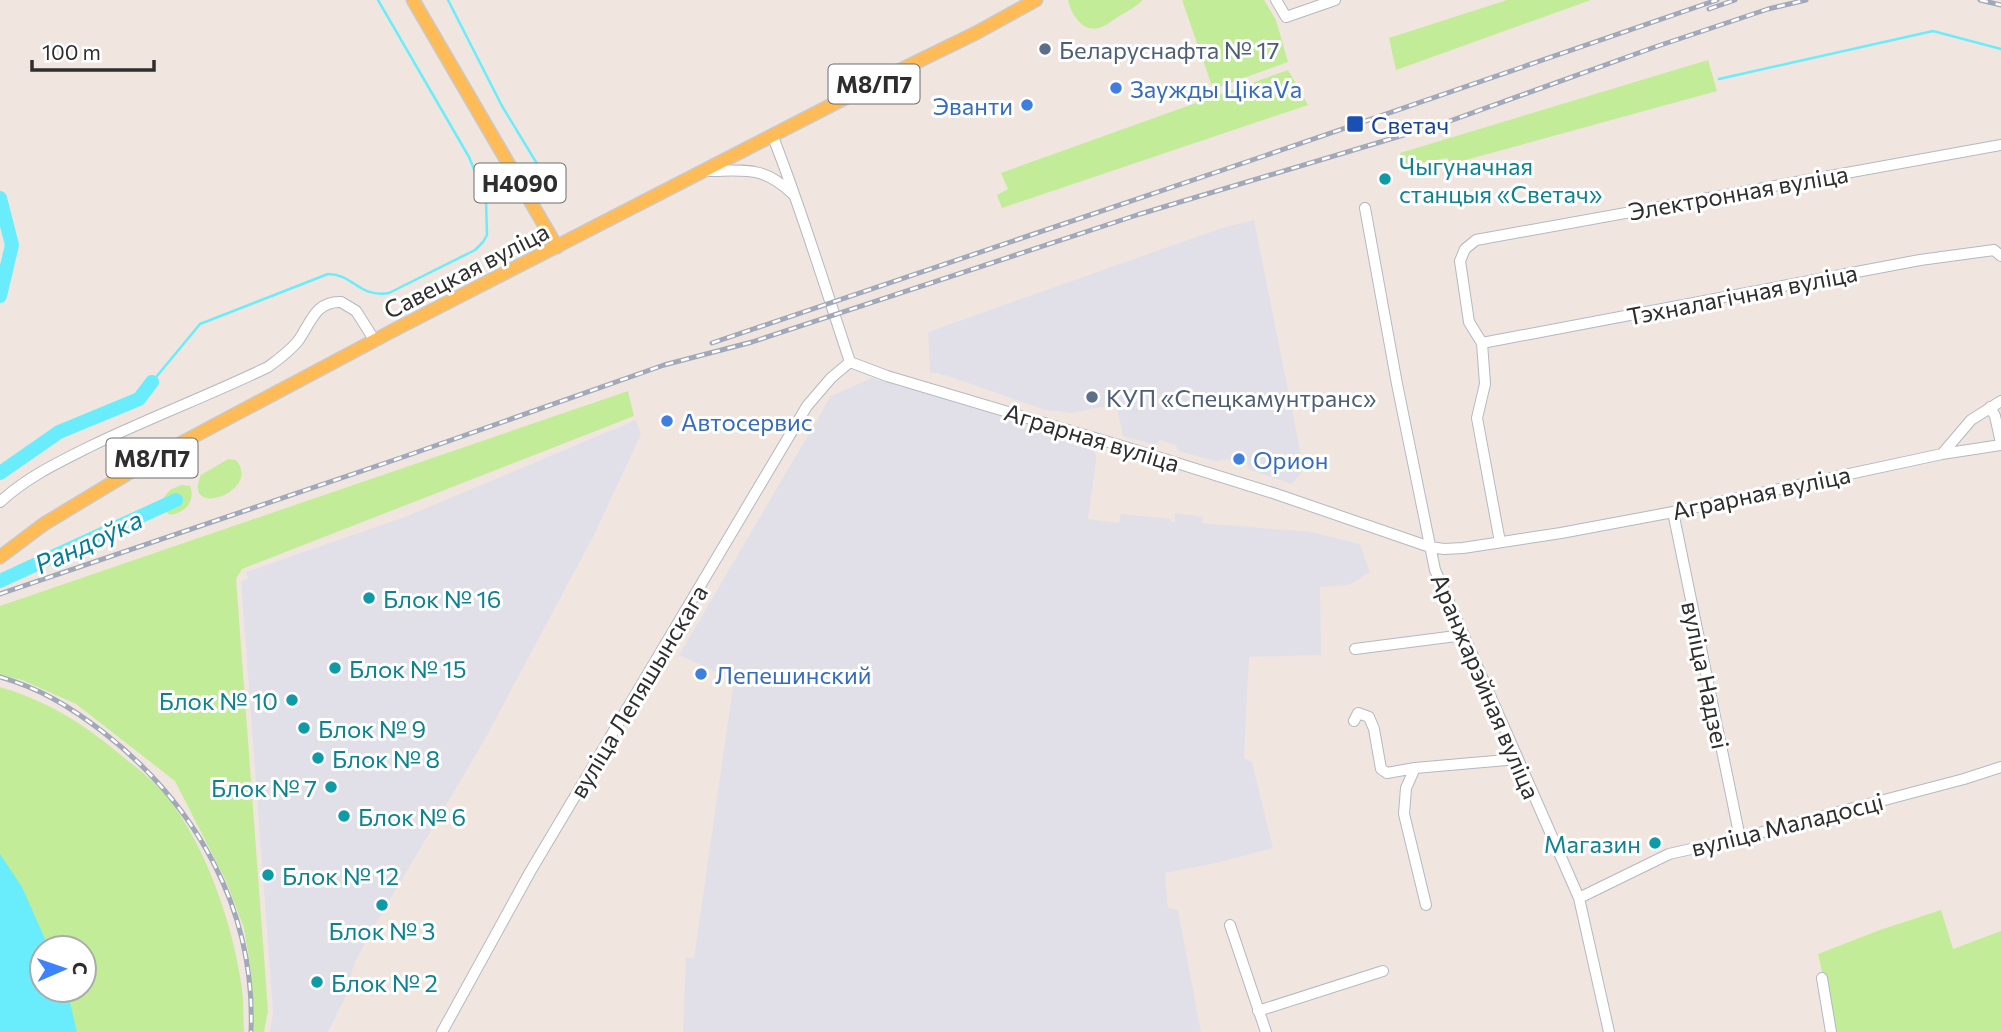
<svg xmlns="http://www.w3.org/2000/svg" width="2001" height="1032" viewBox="0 0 2001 1032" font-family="Commissioner,sans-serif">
<rect width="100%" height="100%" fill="#f0e6df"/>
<path fill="#e1e0e8" d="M 1254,220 L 1304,470 L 1292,484 L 1250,470 L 1246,462 L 1245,455 L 1233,455 L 1233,463 L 1230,459 L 1215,461 L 1178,451 L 1176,445 L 1160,440 L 1155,445 L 1123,436 L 1116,404 L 1072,413 L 1045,410 L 945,375 L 940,375 L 939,373 L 930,373 L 928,332 L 1182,242 L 1222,228 Z
M 872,378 L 1090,442 L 1096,455 L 1096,462 L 1088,519 L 1119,523 L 1121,514 L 1171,519 L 1171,522 L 1175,522 L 1175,513 L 1202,517 L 1202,523 L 1312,532 L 1360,544 L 1370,572 L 1349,585 L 1320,587 L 1321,655 L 1249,657 L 1244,758 L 1252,762 L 1273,848 L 1216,863 L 1165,873 L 1168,908 L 1178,910 L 1201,1032 L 683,1032 L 686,957 L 694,958 L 734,680 L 679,655 L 831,396 Z
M 636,420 L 641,434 L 595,533 L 484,741 L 376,923 L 354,964 L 347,993 L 328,1032 L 270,1032 L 273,1012 L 241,581 L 248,579 L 246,572 L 405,517 Z"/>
<path fill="#c2ec97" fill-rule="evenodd" d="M 1068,0 L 1143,0 C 1136,7 1128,11 1119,16 C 1113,20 1106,26 1099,28 C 1082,33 1071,13 1068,0 Z
M 1182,0 L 1264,0 L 1276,20 L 1288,62 L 1213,89 Z
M 1507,0 L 1591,0 L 1396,70 L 1389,38 Z
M 1708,60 L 1717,91 L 1451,164 L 1447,158 L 1404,166 L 1400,153 Z
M 1288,70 L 1308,105 L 1002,208 L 997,195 L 1008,189 L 1001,173 Z
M 628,391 L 634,416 L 242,569 L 236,579 L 268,1011 L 264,1032 L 254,1032 L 251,972 L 244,928 L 226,881 L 175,781 L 76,704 L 22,680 L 0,675 L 0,606 Z
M 228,459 L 236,460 C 263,492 181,520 201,475 Z
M 181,485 L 190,486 C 196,501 185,513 170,515 L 163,509 L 164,497 L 170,490 Z
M 0,687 C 53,703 87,726 128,761 C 145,774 162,788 174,806 C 209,855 234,929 242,989 C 244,1003 243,1018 244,1032 L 0,1032 ZM 42,948 L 84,948 L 84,990 L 42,990 Z
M 1941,910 L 1953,949 L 2001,931 L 2001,1032 L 1836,1032 L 1818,954 L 1880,930 Z"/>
<path fill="#69edfc" d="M 0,854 L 22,887 L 49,948 L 42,948 L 42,990 L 67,990 L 77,1032 L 0,1032 Z"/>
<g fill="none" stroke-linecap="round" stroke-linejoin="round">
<path stroke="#69edfc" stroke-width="2.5" d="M 448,0 L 502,106 L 542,172
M 1719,79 L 1933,31 L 2001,49
M 152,382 L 200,324 L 328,274 C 354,274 358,298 389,293 L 475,250 L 483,242 L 487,235 L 486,199 L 469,157 L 378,0"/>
<path stroke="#69edfc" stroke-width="14" d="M 0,198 L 12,245 L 0,296
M 0,473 L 59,432 L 139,399 L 152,382
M 0,581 L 176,500"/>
<defs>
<path id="minor" d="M 1276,0 L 1286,17 L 1335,0
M 773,137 C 802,211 825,287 850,362
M 706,171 C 746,171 762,165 793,194
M 1365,208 L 1397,384 L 1435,570 L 1579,898 L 1609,1032
M 1482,343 L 1920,260 L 1994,250 L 2001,256
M 850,362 L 887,376 L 1135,450 L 1276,494 L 1430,547 L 1444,549 L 1463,548 L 1561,533 L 1673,512 L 1942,454 L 1971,420 L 2001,401
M 1990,407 L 1995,416 L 2001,443
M 1942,454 L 2001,445
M 0,502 C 27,477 59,462 91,446 C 149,418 210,395 268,367 C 279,359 289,352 298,341 C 311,323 315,301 341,302 L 356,311 L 375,341
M 1673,512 L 1740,838
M 1500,542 L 1477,418 L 1485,384 L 1482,343 L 1469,322 L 1460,261 L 1465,249 L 1476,240 L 2001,145
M 1355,649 L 1464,635
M 1354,721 L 1358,713 L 1369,717 L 1374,729 L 1381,769 L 1387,773 L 1415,768 L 1518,759
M 1415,768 L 1406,788 L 1404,814 L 1426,905
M 1579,898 L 1669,854 L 1740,838 L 1964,779 L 2001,767
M 1230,925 L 1266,1032
M 1822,978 L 1831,1032
M 1258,1011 L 1383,971
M 442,1032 L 530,872 L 807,406 L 831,378 L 850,362"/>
<path id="major" d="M 413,0 L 557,247
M 0,557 L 44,524 L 155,457 L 394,330 L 886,77 L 976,33 L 1036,0"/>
</defs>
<use href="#minor" stroke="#b3b8c2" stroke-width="12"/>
<use href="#major" stroke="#c9c9c9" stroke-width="15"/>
<use href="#minor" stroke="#fff" stroke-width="10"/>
<use href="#major" stroke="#fb5" stroke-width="12"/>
<defs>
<path id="rail" d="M 1980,0 L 2001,5
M 1709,9 L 1735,0
M 712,343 L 1264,156 L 1717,0
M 0,594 L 406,456 L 664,365 L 752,342 L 1140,214 L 1447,122 L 1655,47 L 1768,9 L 1806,0
M 0,677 C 41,689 69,706 103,732 C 197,805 256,911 251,1032"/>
</defs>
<use href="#rail" stroke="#a1a8ba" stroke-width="5"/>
<use href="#rail" stroke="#fff" stroke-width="2.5" stroke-dasharray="8" stroke-linecap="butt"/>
</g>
<g fill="#5c6f8a" stroke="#fff" stroke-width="2.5">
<circle cx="1045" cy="49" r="7"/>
<circle cx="1092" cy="397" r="7"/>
</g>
<g fill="#3f7fe0" stroke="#fff" stroke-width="2.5">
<circle cx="1116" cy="88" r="7"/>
<circle cx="1027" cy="105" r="7"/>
<circle cx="667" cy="421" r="7"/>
<circle cx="1239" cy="459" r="7"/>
<circle cx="701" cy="674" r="7"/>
</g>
<rect fill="#1a4fb4" stroke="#fff" stroke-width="2.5" x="1346" y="115" width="18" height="18" rx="3.5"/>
<g fill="#0f9aa8" stroke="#fff" stroke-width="2.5">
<circle cx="1385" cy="179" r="7"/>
<circle cx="369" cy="598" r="7"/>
<circle cx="335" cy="668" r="7"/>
<circle cx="292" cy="700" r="7"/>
<circle cx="304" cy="728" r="7"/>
<circle cx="318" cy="758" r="7"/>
<circle cx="331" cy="787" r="7"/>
<circle cx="344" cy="816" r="7"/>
<circle cx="1655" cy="843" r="7"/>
<circle cx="268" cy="875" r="7"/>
<circle cx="382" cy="905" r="7"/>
<circle cx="317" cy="982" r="7"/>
</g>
<g text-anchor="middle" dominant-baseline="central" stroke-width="6" stroke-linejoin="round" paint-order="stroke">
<g fill="#fff" stroke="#6d6d6d" stroke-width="2">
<rect x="828.5" y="64.5" width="91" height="39" rx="5"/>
<rect x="474.5" y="163.5" width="91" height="39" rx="5"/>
<rect x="106.5" y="438.5" width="91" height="39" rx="5"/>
</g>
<g font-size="23" font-weight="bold" fill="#2e2e2e">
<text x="874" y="84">М8/П7</text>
<text x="520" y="183">Н4090</text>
<text x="152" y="458">М8/П7</text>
</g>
<g font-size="24" fill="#4e5e75" stroke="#fff" text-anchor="start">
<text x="1059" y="49">Беларуснафта № 17</text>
<text x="1106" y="397">КУП «Спецкамунтранс»</text>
</g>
<g font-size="24" fill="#366cbe" stroke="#fff" text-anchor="start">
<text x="1130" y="88">Заужды ЦікаVа</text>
<text x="1013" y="105" text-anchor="end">Эванти</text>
<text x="681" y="421">Автосервис</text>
<text x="1253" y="459">Орион</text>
<text x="715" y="674">Лепешинский</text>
</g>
<g font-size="24" fill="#164399" stroke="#fff" text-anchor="start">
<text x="1371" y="124">Светач</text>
</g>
<g font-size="24" fill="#0d838f" stroke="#fff" text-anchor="start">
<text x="1399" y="165">Чыгуначная<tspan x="1399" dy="28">станцыя «Светач»</tspan></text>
<text x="383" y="598">Блок № 16</text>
<text x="349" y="668">Блок № 15</text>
<text x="278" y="700" text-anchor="end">Блок № 10</text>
<text x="318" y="728">Блок № 9</text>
<text x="332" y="758">Блок № 8</text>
<text x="317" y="787" text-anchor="end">Блок № 7</text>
<text x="358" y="816">Блок № 6</text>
<text x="1641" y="843" text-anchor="end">Магазин</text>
<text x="282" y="875">Блок № 12</text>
<text x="382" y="930" text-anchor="middle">Блок № 3</text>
<text x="331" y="982">Блок № 2</text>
</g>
<g font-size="24" fill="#2e2e2e" stroke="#fff">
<text transform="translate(1738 192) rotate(-10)">Электронная вуліца</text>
<text transform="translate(466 270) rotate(-27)">Савецкая вуліца</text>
<text transform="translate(1742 294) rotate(-11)">Тэхналагічная вуліца</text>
<text transform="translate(1092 437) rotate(17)">Аграрная вуліца</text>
<text transform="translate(1761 492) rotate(-12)">Аграрная вуліца</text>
<text transform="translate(1706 675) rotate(78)">вуліца Надзеі</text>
<text transform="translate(1486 686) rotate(67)">Аранжарэйная вуліца</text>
<text transform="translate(638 691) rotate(-59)">вуліца Лепяшынскага</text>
<text transform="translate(1787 824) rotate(-14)">вуліца Маладосці</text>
</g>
<g font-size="26" font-style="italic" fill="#037d97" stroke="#fff">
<text transform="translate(88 541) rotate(-25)">Рандоўка</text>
</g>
</g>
<g transform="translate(63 969) rotate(88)"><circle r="33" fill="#ffffff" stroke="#ababab" stroke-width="2"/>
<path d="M0-5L12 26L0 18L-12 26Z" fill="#3d82ff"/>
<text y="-10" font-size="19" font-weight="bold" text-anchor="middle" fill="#2e2e2e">С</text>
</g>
<path d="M32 60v10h122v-10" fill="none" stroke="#2e2e2e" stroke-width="3.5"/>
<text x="42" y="60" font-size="21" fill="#2e2e2e" stroke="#ffffff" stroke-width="5" paint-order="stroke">100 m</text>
</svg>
